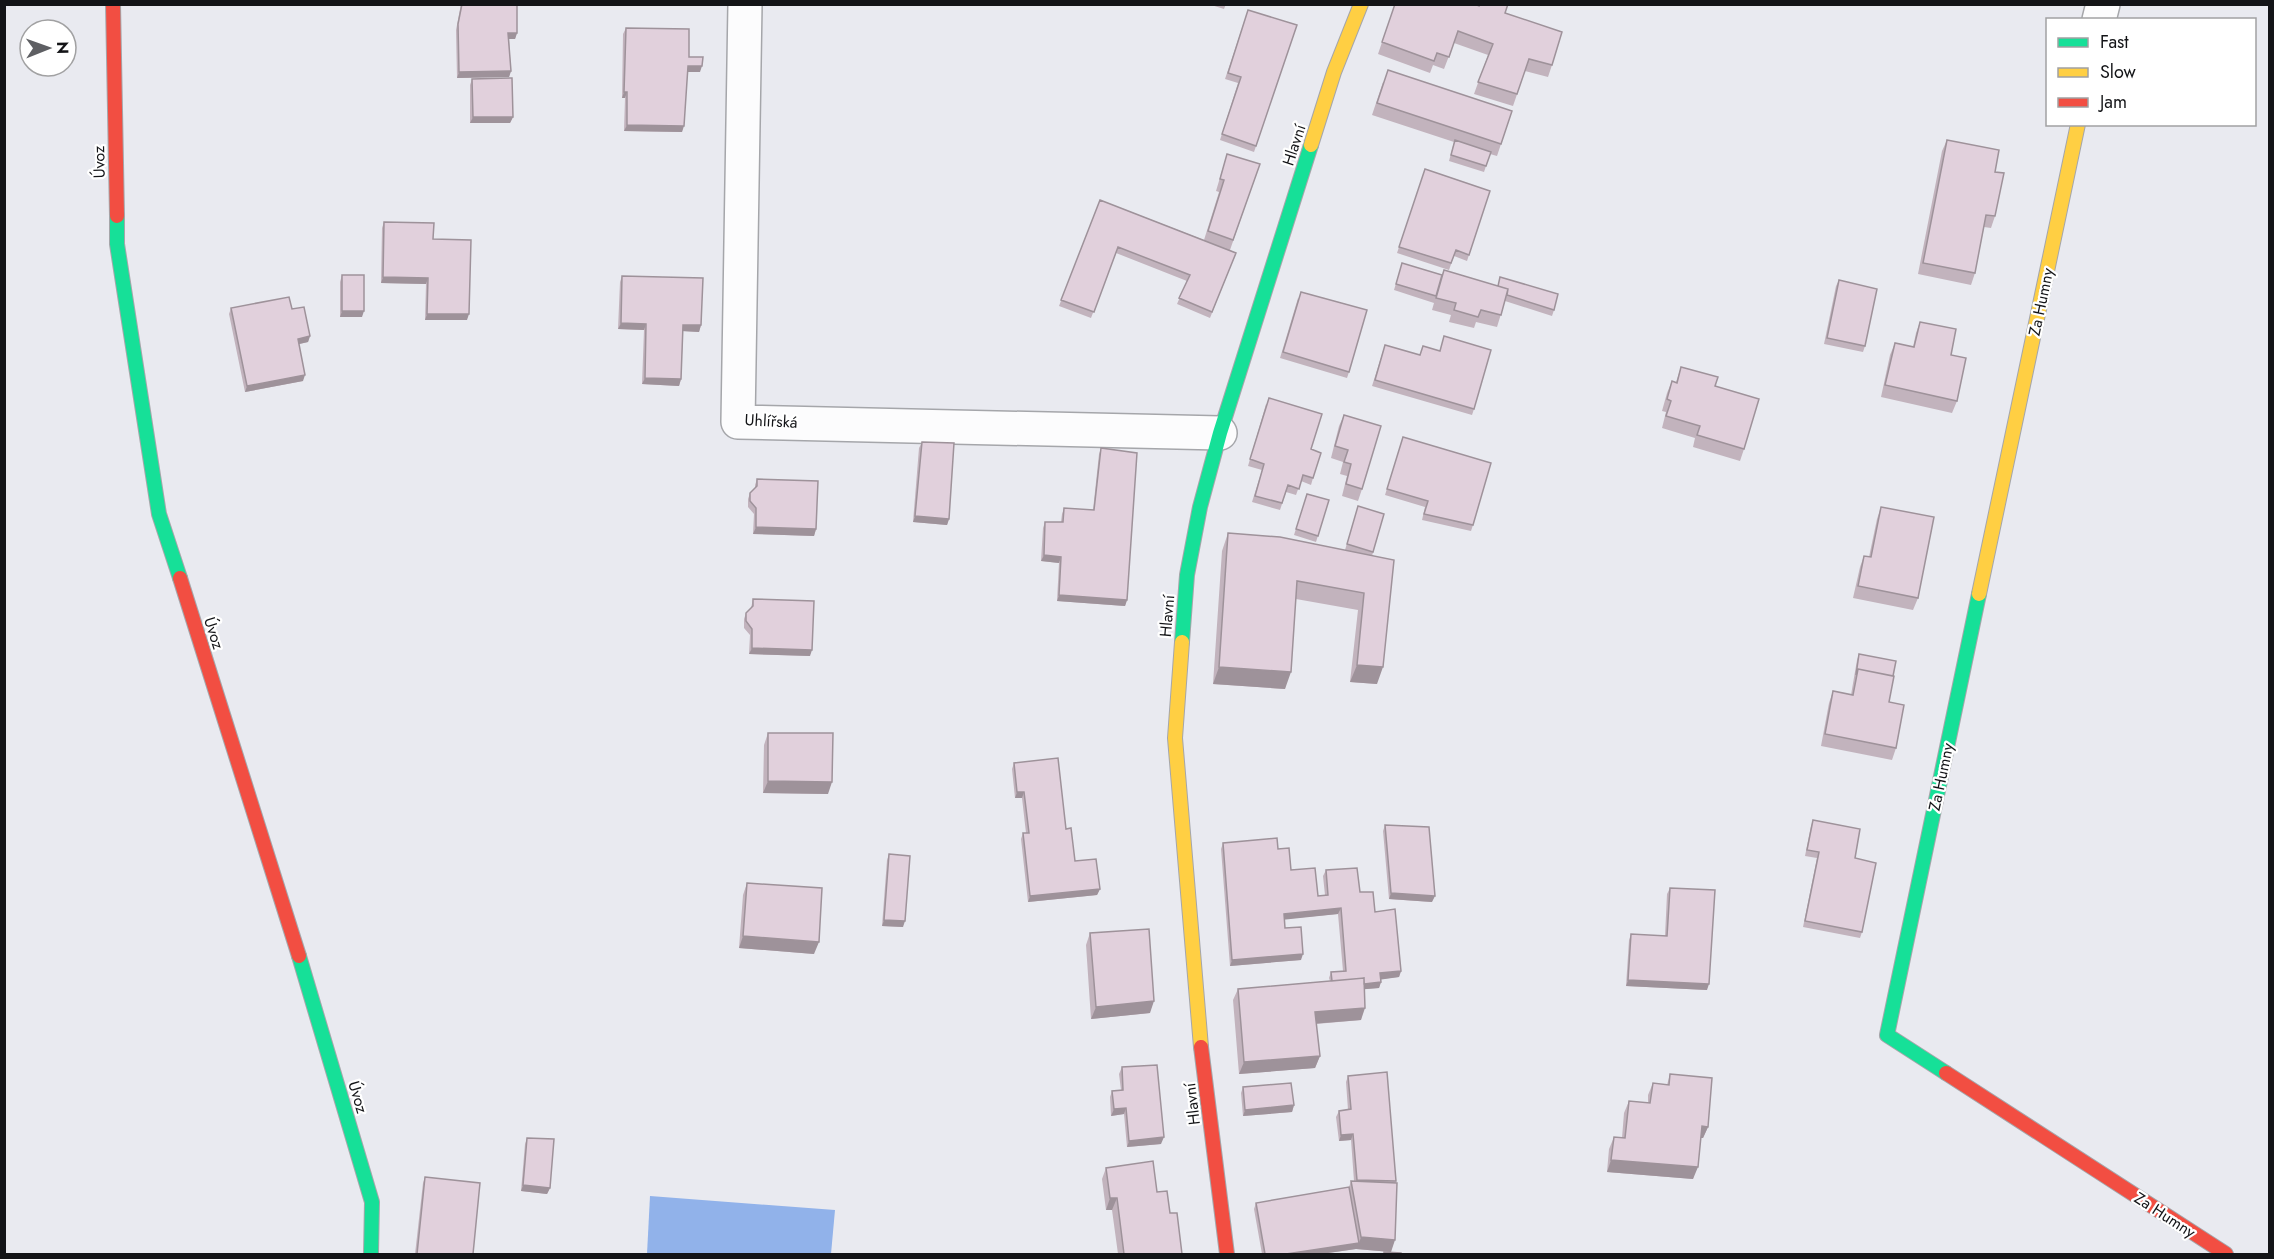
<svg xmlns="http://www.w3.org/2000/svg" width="2274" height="1259" viewBox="0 0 2274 1259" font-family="Jost,sans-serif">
<rect width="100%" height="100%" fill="#e9eaf0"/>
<path fill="#91b2ea" d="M 650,1196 L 835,1210 L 831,1254 L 647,1254 Z"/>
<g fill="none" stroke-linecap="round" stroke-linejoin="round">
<defs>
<path id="street" d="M 745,4 L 738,422 L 1220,433
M 2099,20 L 2103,4"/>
<path id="fast" d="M 117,216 L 117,244 L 159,514 L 180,578
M 1182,642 L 1187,575 L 1200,507 L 1220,433 L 1311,145
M 299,956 L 372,1202 L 371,1254
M 1946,1073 L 1887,1035 L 1979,594"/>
<path id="slow" d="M 1311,145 L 1334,72 L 1361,4
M 1979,594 L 2078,124
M 1182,642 L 1175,738 L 1201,1047"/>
<path id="jam" d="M 113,4 L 117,216
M 180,578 L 299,956
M 1201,1047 L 1227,1254
M 1946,1073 L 2226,1254"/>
</defs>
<use href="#street" stroke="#a5a6aa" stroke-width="36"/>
<use href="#fast" stroke="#a5a6aa" stroke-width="16"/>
<use href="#slow" stroke="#a5a6aa" stroke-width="16"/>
<use href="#jam" stroke="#a5a6aa" stroke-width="16"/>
<use href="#street" stroke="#fcfcfd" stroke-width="33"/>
<use href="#fast" stroke="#16e098" stroke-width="14"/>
<use href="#slow" stroke="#ffcf43" stroke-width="14"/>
<use href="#jam" stroke="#f24e42" stroke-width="14"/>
</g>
<path fill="#c2b3bd" d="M 461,4 L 517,4 L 517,33 L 515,39 L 509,39 L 511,71 L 509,77 L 457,78 L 456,30 Z
M 1208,4 L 1226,4 L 1224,9 Z
M 1395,4 L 1505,13 L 1552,65 L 1548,77 L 1525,71 L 1513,106 L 1474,94 L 1488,55 L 1454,43 L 1444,69 L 1433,65 L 1430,73 L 1378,54 Z
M 1248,10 L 1297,25 L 1254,152 L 1220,140 L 1238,83 L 1225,79 Z
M 626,28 L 689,57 L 700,72 L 688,72 L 682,132 L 624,131 L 625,98 L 622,98 L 623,34 Z
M 472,79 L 513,117 L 510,123 L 470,123 L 470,85 Z
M 1383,82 L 1512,111 L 1497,156 L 1490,154 L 1484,172 L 1449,161 L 1454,142 L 1372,115 Z
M 1947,140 L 1995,172 L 1995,216 L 1991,228 L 1984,227 L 1975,273 L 1971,285 L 1918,274 L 1942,151 Z
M 1227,154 L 1260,164 L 1230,250 L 1236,253 L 1210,318 L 1177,304 L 1187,281 L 1116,253 L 1091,318 L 1059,306 L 1100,200 L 1204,240 L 1219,192 L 1216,191 Z
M 1425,169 L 1490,191 L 1467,261 L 1454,256 L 1449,270 L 1397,253 Z
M 384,222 L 467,320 L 425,320 L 426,284 L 381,283 L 382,228 Z
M 1402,263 L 1442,275 L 1444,270 L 1554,310 L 1552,316 L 1505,301 L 1497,327 L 1476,322 L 1474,328 L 1449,322 L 1451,315 L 1432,310 L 1434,303 L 1394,290 Z
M 342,275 L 362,317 L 340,317 L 340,282 Z
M 622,276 L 701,325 L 699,332 L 683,331 L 681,379 L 679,386 L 642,384 L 644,330 L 618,329 L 620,282 Z
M 1839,280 L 1865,346 L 1863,352 L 1824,344 L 1836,286 Z
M 1298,298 L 1349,372 L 1347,378 L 1280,358 Z
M 231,308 L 292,309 L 310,336 L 308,342 L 299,344 L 303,381 L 245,392 L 229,314 Z
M 1920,322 L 1951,355 L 1957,401 L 1952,413 L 1881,397 L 1890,355 L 1895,343 L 1913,347 L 1916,333 Z
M 1383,351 L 1474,409 L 1472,415 L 1372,386 Z
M 1681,367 L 1715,386 L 1744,449 L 1740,461 L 1693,447 L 1695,438 L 1662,428 L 1666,412 L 1662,411 L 1667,393 L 1672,381 L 1676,382 Z
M 1266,404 L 1311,449 L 1313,478 L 1311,485 L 1301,481 L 1296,495 L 1286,492 L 1280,510 L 1252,502 L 1262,470 L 1248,466 Z
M 1344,415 L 1362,489 L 1358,501 L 1342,496 L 1347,476 L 1340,474 L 1343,462 L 1331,458 L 1339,426 Z
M 1403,437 L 1473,525 L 1471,531 L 1422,520 L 1425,507 L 1385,495 Z
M 922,442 L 949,519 L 947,525 L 913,522 L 919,448 Z
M 1101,448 L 1127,600 L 1125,606 L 1057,601 L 1059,563 L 1041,561 L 1043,528 L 1045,522 L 1061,522 L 1062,514 L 1064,508 L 1093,510 L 1099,454 Z
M 757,479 L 816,529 L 814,536 L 753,534 L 754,514 L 748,507 L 748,499 L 750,493 L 755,488 L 755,485 Z
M 1307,494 L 1329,500 L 1316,542 L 1294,535 Z
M 1881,507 L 1918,598 L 1913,610 L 1853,598 L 1860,567 L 1864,556 L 1869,557 L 1877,519 Z
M 1356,513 L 1384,514 L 1372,556 L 1377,684 L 1350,682 L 1358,610 L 1296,599 L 1285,689 L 1213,684 L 1222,551 L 1228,533 L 1345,550 Z
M 753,599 L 810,656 L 749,654 L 750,635 L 744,628 L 744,619 L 746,613 L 751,608 Z
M 1859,654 L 1893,676 L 1889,702 L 1896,748 L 1892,760 L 1821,746 L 1829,703 L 1833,691 L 1851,695 L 1857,660 Z
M 768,733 L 828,794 L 763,793 L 764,745 Z
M 1014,763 L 1066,829 L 1075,861 L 1100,889 L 1097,895 L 1028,902 L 1021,839 L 1023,833 L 1026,833 L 1022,798 L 1015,798 L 1012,769 Z
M 1813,820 L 1862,932 L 1860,938 L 1803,927 L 1817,858 L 1805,856 L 1811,826 Z
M 1385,825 L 1432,902 L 1389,899 L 1383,831 Z
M 1223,843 L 1278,849 L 1291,870 L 1318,896 L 1325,895 L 1323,876 L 1326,870 L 1360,892 L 1375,912 L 1401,971 L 1399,977 L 1381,979 L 1381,982 L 1379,988 L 1364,989 L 1361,1020 L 1316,1024 L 1320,1056 L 1315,1068 L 1239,1074 L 1233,1000 L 1238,989 L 1330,981 L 1329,978 L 1331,972 L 1343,971 L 1338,914 L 1284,919 L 1285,928 L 1301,960 L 1230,966 L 1221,849 Z
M 889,854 L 903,927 L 882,926 L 887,860 Z
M 747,883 L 814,954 L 739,948 L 743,895 Z
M 1670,888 L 1707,990 L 1626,986 L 1629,940 L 1631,934 L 1665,936 L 1667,894 Z
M 1090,933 L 1150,1013 L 1091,1019 L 1086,945 Z
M 1122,1067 L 1161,1144 L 1127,1147 L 1124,1114 L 1111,1116 L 1110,1097 L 1112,1091 L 1121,1090 L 1119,1074 Z
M 1670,1074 L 1708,1127 L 1703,1138 L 1701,1138 L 1693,1179 L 1607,1172 L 1609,1149 L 1614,1137 L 1622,1138 L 1624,1113 L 1629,1101 L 1648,1103 L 1648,1095 L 1653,1083 L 1667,1085 Z
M 1348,1076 L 1396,1181 L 1391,1252 L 1356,1249 L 1321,1254 L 1262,1254 L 1254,1209 L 1256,1203 L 1349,1187 L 1351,1181 L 1354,1181 L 1351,1140 L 1339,1141 L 1336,1117 L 1339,1111 L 1348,1110 L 1346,1082 Z
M 1243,1087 L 1294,1105 L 1292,1112 L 1243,1116 L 1241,1093 Z
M 527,1138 L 550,1188 L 547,1194 L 521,1191 L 525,1144 Z
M 1106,1168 L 1157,1192 L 1170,1213 L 1182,1254 L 1118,1254 L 1112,1210 L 1106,1210 L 1102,1179 Z
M 425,1177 L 473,1254 L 415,1254 L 423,1183 Z"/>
<path fill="#9e929a" d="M 508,33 L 517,33 L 515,39 L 506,39 Z
M 688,66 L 702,66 L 700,72 L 686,72 Z
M 511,71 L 509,77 L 457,78 L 459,72 Z
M 624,92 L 627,92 L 625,98 L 622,98 Z
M 473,117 L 513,117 L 510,123 L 470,123 Z
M 627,125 L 684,126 L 682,132 L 624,131 Z
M 383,277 L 428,278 L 426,284 L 381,283 Z
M 342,311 L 364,311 L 362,317 L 340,317 Z
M 427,314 L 469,314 L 467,320 L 425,320 Z
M 621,323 L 646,324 L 644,330 L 618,329 Z
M 683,325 L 701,325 L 699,332 L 681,331 Z
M 310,336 L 308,342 L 295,345 L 298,339 Z
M 305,375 L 303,381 L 245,392 L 247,386 Z
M 645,378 L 681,379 L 679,386 L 642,384 Z
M 915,516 L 949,519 L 947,525 L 913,522 Z
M 756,527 L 816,529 L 814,536 L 753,534 Z
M 1044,555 L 1061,557 L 1059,563 L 1041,561 Z
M 1059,595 L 1127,600 L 1125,606 L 1057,601 Z
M 752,648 L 812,650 L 810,656 L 749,654 Z
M 1357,665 L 1383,667 L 1377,684 L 1350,682 Z
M 1219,667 L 1291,672 L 1285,689 L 1213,684 Z
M 768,781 L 832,782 L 828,794 L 763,793 Z
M 1017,792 L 1024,792 L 1022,798 L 1015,798 Z
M 1100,889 L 1097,895 L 1028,902 L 1030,896 Z
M 1391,893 L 1435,896 L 1432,902 L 1389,899 Z
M 1341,908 L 1338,914 L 1281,920 L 1284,914 Z
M 884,920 L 905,921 L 903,927 L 882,926 Z
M 743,936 L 819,942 L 814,954 L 739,948 Z
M 1303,954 L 1301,960 L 1230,966 L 1232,960 Z
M 1401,971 L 1399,977 L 1378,980 L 1380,973 Z
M 1628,980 L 1709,984 L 1707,990 L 1626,986 Z
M 1381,982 L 1379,988 L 1331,992 L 1333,986 Z
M 1154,1001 L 1150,1013 L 1091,1019 L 1096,1007 Z
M 1365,1008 L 1361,1020 L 1311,1024 L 1315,1012 Z
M 1320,1056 L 1315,1068 L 1239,1074 L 1244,1062 Z
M 1294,1105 L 1292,1112 L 1243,1116 L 1245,1110 Z
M 1126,1108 L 1124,1114 L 1111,1116 L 1114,1109 Z
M 1702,1126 L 1708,1127 L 1703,1138 L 1697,1138 Z
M 1353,1134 L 1351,1140 L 1339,1141 L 1341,1135 Z
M 1164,1137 L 1161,1144 L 1127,1147 L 1129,1141 Z
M 1611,1160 L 1698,1167 L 1693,1179 L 1607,1172 Z
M 523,1185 L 550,1188 L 547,1194 L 521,1191 Z
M 1110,1198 L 1117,1198 L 1112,1210 L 1106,1210 Z
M 1361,1237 L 1395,1240 L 1391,1252 L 1356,1249 L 1321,1254 L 1286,1254 L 1359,1243 Z"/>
<path fill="#e1d0dc" stroke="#9e929a" stroke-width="1.5" d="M 462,4 L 517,4 L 517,33 L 508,33 L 511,71 L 459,72 L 458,24 Z
M 1395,4 L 1474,4 L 1479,6 L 1479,4 L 1508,4 L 1505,13 L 1562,32 L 1552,65 L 1529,59 L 1517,94 L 1478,82 L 1493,44 L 1458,31 L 1449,57 L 1437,53 L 1434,61 L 1382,42 Z
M 1248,10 L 1297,25 L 1256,146 L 1222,134 L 1241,77 L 1228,73 Z
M 626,28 L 689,29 L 689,57 L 703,57 L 702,66 L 688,66 L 684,126 L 627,125 L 627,92 L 624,92 Z
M 1388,70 L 1512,111 L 1501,144 L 1377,103 Z
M 512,78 L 513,117 L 473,117 L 472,79 Z
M 1455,140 L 1491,152 L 1486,166 L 1451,155 Z
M 1947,140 L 1999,150 L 1995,172 L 2004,173 L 1995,216 L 1986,215 L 1975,273 L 1923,263 Z
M 1227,154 L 1260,164 L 1233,240 L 1208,231 L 1224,180 L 1220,179 Z
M 1425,169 L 1490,191 L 1469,255 L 1456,250 L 1451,263 L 1399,247 Z
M 1100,200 L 1236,253 L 1212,312 L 1179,298 L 1190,275 L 1118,247 L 1094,312 L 1061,300 Z
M 384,222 L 434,223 L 433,239 L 471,240 L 469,314 L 427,314 L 428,278 L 383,277 Z
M 1402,263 L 1442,275 L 1436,296 L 1396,284 Z
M 1444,270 L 1508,289 L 1501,315 L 1481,310 L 1478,317 L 1454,310 L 1456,303 L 1436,298 Z
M 342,275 L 364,275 L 364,311 L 342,311 Z
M 622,276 L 703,278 L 701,325 L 683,325 L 681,379 L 645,378 L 646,324 L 621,323 Z
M 1500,277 L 1558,294 L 1554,310 L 1507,295 L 1508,289 L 1498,286 Z
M 1839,280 L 1877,289 L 1865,346 L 1827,338 Z
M 1301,292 L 1367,310 L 1349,372 L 1283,352 Z
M 289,297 L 292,309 L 304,307 L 310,336 L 298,339 L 305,375 L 247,386 L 231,308 Z
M 1920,322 L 1956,329 L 1951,355 L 1966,358 L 1957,401 L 1885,385 L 1895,343 L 1914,347 Z
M 1444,336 L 1491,350 L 1474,409 L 1375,380 L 1385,345 L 1420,355 L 1423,346 L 1440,351 Z
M 1681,367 L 1718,377 L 1715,386 L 1759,399 L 1744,449 L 1697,435 L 1700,426 L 1666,416 L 1671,401 L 1667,399 L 1672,381 L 1677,383 Z
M 1269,398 L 1322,414 L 1311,449 L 1321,453 L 1313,478 L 1303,475 L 1299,489 L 1288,485 L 1282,503 L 1255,496 L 1264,464 L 1250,459 Z
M 1344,415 L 1381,426 L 1362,489 L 1346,484 L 1351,464 L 1344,462 L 1348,450 L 1335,446 Z
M 1403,437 L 1491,463 L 1473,525 L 1424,514 L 1428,501 L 1387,489 Z
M 922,442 L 954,443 L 949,519 L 915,516 Z
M 1101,448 L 1137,453 L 1127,600 L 1059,595 L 1061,557 L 1044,555 L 1045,522 L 1063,522 L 1064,508 L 1094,510 Z
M 757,479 L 818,481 L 816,529 L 756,527 L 756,508 L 750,501 L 750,493 L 757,486 Z
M 1307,494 L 1329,500 L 1318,536 L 1296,529 Z
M 1358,506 L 1384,514 L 1373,552 L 1347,544 Z
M 1881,507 L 1934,517 L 1918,598 L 1858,586 L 1864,556 L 1871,557 Z
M 1228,533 L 1280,537 L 1394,560 L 1383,667 L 1357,665 L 1364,593 L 1297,581 L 1291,672 L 1219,667 Z
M 753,599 L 814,601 L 812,650 L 752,648 L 752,629 L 746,621 L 746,613 L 753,606 Z
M 1859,654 L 1896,661 L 1893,676 L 1858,669 L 1856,675 Z
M 1858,669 L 1894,676 L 1889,702 L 1904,705 L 1896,748 L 1825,734 L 1833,691 L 1853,695 Z
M 768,733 L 833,733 L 832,782 L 768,781 Z
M 1058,758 L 1066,829 L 1071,828 L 1075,861 L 1096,859 L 1100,889 L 1030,896 L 1023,833 L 1029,833 L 1024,792 L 1017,792 L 1014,763 Z
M 1813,820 L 1860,829 L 1855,858 L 1876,863 L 1862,932 L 1805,921 L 1819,852 L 1807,850 Z
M 1385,825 L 1429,827 L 1435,896 L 1391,893 Z
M 1277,838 L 1278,849 L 1289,848 L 1291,870 L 1315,868 L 1318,896 L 1328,895 L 1326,870 L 1357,868 L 1360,892 L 1373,892 L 1375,912 L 1395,909 L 1401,971 L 1380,973 L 1381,982 L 1364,984 L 1364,978 L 1332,981 L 1331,972 L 1346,971 L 1341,908 L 1284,914 L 1285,928 L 1301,927 L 1303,954 L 1232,960 L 1223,843 Z
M 889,854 L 910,856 L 905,921 L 884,920 Z
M 747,883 L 822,888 L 819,942 L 743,936 Z
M 1670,888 L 1715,890 L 1709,984 L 1628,980 L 1631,934 L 1667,936 Z
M 1149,929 L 1154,1001 L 1096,1007 L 1090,933 Z
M 1364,978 L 1365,1008 L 1315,1012 L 1320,1056 L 1244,1062 L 1238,989 Z
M 1157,1065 L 1164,1137 L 1129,1141 L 1126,1108 L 1114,1109 L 1112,1091 L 1123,1090 L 1122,1067 Z
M 1387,1072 L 1396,1181 L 1357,1180 L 1353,1134 L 1341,1135 L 1339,1111 L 1351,1109 L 1348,1076 Z
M 1670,1074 L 1712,1078 L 1708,1127 L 1702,1126 L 1698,1167 L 1611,1160 L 1614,1137 L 1625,1138 L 1629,1101 L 1650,1103 L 1653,1083 L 1669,1085 Z
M 1291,1083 L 1294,1105 L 1245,1110 L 1243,1087 Z
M 527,1138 L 554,1139 L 550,1188 L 523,1185 Z
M 1153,1161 L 1157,1192 L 1167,1191 L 1170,1213 L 1177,1213 L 1182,1254 L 1124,1254 L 1117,1198 L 1110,1198 L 1106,1168 Z
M 425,1177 L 480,1183 L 473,1254 L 417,1254 Z
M 1351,1181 L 1397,1183 L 1395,1240 L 1361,1237 Z
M 1349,1187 L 1359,1243 L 1286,1254 L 1265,1254 L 1256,1203 Z
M 1384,1252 L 1401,1253 L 1401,1254 L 1384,1254 Z"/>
<g text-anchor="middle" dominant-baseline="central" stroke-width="4.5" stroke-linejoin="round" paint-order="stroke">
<g font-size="16" fill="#131417" stroke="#fff">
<text transform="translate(1294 145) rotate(-72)">Hlavní</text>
<text transform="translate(99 162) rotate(-91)">Úvoz</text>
<text transform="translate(2041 302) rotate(-78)">Za Humny</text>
<text transform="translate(771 421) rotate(3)">Uhlířská</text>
<text transform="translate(1167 616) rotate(-85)">Hlavní</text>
<text transform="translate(214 633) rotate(72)">Úvoz</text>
<text transform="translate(1941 777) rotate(-78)">Za Humny</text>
<text transform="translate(358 1097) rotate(73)">Úvoz</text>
<text transform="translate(1192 1104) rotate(-97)">Hlavní</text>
<text transform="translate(2165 1215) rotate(33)">Za Humny</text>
</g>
</g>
<rect width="2274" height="1259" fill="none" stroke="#131417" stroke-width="12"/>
<rect x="2046" y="18" width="210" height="108" fill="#ffffff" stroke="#a1a1a2" stroke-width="1.5"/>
<rect x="2058" y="38" width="30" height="9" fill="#16e098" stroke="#a1a1a2" stroke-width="1.5"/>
<text x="2100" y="48" font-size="18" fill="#131417">Fast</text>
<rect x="2058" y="68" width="30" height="9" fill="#ffcf43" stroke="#a1a1a2" stroke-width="1.5"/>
<text x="2100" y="78" font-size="18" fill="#131417">Slow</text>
<rect x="2058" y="98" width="30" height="9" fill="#f24e42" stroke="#a1a1a2" stroke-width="1.5"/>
<text x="2100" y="108" font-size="18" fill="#131417">Jam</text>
<g transform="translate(48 48) rotate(89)"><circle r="28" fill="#ffffff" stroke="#a1a1a2" stroke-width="1.5"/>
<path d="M0-4.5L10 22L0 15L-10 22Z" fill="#5e5f63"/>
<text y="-9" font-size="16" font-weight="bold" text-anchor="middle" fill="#131417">N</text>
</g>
</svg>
